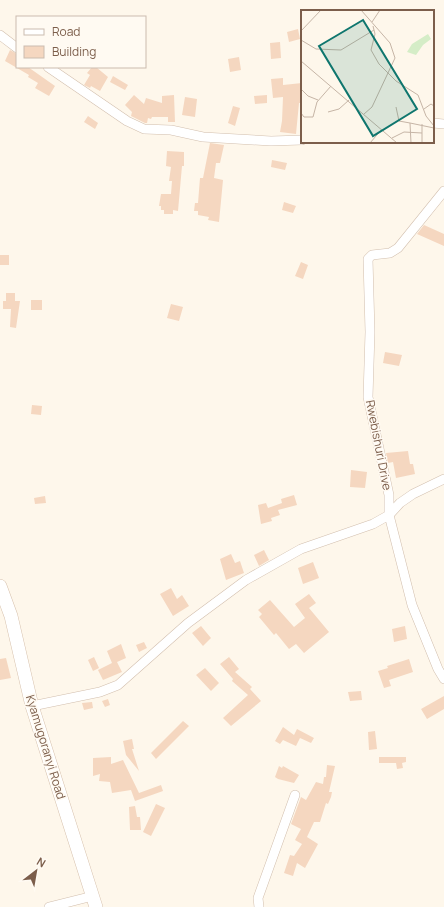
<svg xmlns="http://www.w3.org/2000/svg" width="444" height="907" viewBox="0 0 444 907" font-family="Manrope,sans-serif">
<rect width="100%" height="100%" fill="#fef7eb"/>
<path fill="#f5d7c0" d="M 298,29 L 300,39 L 289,42 L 287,32 Z
M 280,42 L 281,58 L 271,59 L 270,43 Z
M 10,50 L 17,54 L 17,67 L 28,67 L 55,86 L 49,96 L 35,88 L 38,83 L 28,77 L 29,75 L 5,61 Z
M 239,57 L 241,70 L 230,72 L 228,59 Z
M 92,67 L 96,67 L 108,77 L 100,91 L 91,86 L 90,88 L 84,85 L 90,75 L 87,73 Z
M 113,76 L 128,85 L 125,90 L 110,82 Z
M 283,78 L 283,85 L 302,83 L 302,103 L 299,103 L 296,134 L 280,132 L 282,121 L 283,97 L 273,98 L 271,79 Z
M 134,95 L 144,104 L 146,98 L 162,103 L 162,96 L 174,95 L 175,122 L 168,122 L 168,117 L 152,117 L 151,119 L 148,118 L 147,123 L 145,123 L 131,116 L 132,112 L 125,105 Z
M 267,95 L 267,103 L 255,104 L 254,96 Z
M 185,97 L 197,99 L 195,117 L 182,115 Z
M 233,106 L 240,108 L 235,126 L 228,123 Z
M 88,116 L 98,123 L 95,129 L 84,122 Z
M 210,143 L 224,145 L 220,163 L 216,163 L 214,178 L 223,180 L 219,222 L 208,220 L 209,217 L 198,215 L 198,211 L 194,211 L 195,203 L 198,203 L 200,178 L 203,178 Z
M 167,151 L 184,152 L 184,166 L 182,166 L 178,211 L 173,210 L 173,214 L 164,214 L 164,210 L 161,210 L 161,206 L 159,206 L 161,194 L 171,194 L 172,181 L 169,181 L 171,167 L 166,166 Z
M 272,160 L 287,163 L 285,170 L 271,167 Z
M 284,202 L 296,206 L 293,213 L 282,210 Z
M 424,225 L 444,234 L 444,246 L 417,234 Z
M 0,255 L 9,255 L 9,265 L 0,265 Z
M 301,262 L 308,265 L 303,279 L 295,276 Z
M 6,293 L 15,293 L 15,301 L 20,301 L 16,328 L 10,327 L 11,309 L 3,309 L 3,301 L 6,301 Z
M 31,300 L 42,300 L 42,310 L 31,310 Z
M 171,304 L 183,307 L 179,321 L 167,318 Z
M 385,352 L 402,355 L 399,366 L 383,363 Z
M 32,405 L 42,406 L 41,415 L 31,414 Z
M 408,451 L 410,464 L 413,464 L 415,474 L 396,478 L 393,462 L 388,463 L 386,453 Z
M 351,470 L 367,472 L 365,488 L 350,487 Z
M 294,495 L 297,505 L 278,510 L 280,515 L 271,518 L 272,521 L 261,524 L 258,505 L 266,503 L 268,508 L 282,503 L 281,499 Z
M 45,496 L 46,503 L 35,504 L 34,498 Z
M 264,550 L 269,560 L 259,566 L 254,555 Z
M 231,554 L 235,563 L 240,561 L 244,573 L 226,580 L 220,559 Z
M 313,562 L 319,578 L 303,584 L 298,568 Z
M 171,588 L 177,599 L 182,595 L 189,606 L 173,616 L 160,594 Z
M 309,594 L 316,603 L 309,608 L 329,632 L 304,653 L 296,644 L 289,649 L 276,633 L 274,635 L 259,617 L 262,614 L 258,610 L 270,600 L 294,627 L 305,618 L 295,604 Z
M 201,626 L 211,638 L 203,646 L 192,633 Z
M 405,626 L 407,639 L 394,642 L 392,629 Z
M 144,642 L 147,648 L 139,652 L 136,645 Z
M 121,644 L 126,658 L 117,662 L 122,672 L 103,680 L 98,670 L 112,663 L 107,651 Z
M 94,657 L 99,668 L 93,671 L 88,660 Z
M 229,657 L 239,669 L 235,672 L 252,687 L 250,689 L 261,701 L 231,726 L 223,718 L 248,695 L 232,681 L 233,679 L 220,664 Z
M 6,658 L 11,678 L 0,680 L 0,659 Z
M 409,659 L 413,672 L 389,680 L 391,686 L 384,688 L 378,671 L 388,668 L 387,666 Z
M 205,668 L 219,683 L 211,691 L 196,675 Z
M 361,691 L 362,700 L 350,701 L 348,692 Z
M 444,696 L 444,709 L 427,719 L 421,709 Z
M 108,699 L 110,705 L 105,707 L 102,701 Z
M 92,702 L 93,708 L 84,710 L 82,703 Z
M 183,721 L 189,726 L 156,759 L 151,753 Z
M 283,727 L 294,735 L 297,729 L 314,738 L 311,743 L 300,738 L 296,746 L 283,740 L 280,744 L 275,741 Z
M 375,731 L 377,749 L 369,750 L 368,732 Z
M 132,739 L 134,749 L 132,749 L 139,771 L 126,755 L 123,741 Z
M 111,757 L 111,764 L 123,760 L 139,793 L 161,785 L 163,791 L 135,801 L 131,790 L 112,793 L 110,782 L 99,781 L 100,774 L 93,776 L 93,758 Z
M 379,757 L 406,757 L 406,762 L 402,763 L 403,768 L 397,769 L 396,763 L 379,763 Z
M 327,765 L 335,766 L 329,792 L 332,792 L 331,797 L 328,804 L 326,803 L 320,822 L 314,822 L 307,837 L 318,844 L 305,868 L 297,863 L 293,876 L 284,873 L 290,855 L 294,856 L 302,844 L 295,840 L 301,829 L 291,824 L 301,797 L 306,800 L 316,782 L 323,784 L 324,777 L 326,777 Z
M 279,766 L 282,768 L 283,766 L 299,775 L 294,783 L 278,779 L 275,777 Z
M 156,804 L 165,808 L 151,836 L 143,832 Z
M 135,806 L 137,817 L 140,817 L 141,830 L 130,830 L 129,807 Z"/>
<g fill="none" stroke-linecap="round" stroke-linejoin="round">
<defs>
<path id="street" d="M 0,35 L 17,48
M 48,67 L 127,121 L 144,129 L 171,130 L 203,137 L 271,141 L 302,140
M 433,123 L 444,124
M 444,191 L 398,248 L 390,253 L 372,255 L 368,259 L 370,332 L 368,397 L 389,495 L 389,515 L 412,605 L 438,669 L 444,679
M 32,706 L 100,692 L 118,685 L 188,623 L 246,580 L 301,549 L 373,524 L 389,515 L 400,503 L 413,494 L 444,479
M 49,907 L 93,896
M 259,907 L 258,898 L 295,795"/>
<path id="secondary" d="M 0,586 L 11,616 L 32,706 L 96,907"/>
</defs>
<use href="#street" stroke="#d2bfae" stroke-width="10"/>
<use href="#secondary" stroke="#d6c0ac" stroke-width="14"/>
<use href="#street" stroke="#fff" stroke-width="9"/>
<use href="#secondary" stroke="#fff" stroke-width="13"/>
</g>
<g text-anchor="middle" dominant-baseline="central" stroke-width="3" stroke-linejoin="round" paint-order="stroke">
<g font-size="12" fill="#7c5e4b" stroke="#fffaf2">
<text transform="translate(379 445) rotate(79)">Rwebishuri Drive</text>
<text transform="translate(46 747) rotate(73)">Kyamugoranyi Road</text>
</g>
</g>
<g transform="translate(301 10)">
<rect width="133" height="133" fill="#fef7eb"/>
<path d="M 127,24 L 130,29 L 122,35 L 115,45 L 106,42 L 111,34 Z" fill="#d5edc7"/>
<path fill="none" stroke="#c6b5a6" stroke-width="1" d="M 60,0 L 89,33 L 94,48 L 71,97 L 63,104M 71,12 L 79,0M 72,16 L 74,24 L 70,40 L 78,54 L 95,71 L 117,85 L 125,106 L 133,116M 0,21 L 20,0M 0,30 L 15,39 L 40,40 L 73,20M 0,51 L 96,133M 0,79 L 7,86 L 17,90M 95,97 L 98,111 L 109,113 L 110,133M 123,99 L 130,94 L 133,96M 27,102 L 38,99 L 48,90M 0,103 L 3,107 L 12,107 L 16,92 L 30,76M 109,113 L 133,118M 91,128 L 103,122 L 121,123M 69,133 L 81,119M 121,133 L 121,114"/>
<path fill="#0f766e" fill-opacity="0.15" stroke="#0f766e" stroke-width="2" d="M 62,10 L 116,99 L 72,126 L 18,36 Z"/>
<rect width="133" height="133" fill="none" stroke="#7c5e4b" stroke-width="2"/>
</g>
<rect x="16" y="16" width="130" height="52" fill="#fffaf2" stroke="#cbbcaf"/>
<rect x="24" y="29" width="20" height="6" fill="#ffffff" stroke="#cbbcaf"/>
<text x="52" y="36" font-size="12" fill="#7c5e4b">Road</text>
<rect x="24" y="46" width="20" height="12" fill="#f5d7c0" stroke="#cbbcaf"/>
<text x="52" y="56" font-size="12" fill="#7c5e4b">Building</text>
<g transform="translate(36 871) rotate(31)" stroke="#fffaf2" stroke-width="3" paint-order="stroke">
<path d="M0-3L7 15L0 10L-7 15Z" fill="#7c5e4b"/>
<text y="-6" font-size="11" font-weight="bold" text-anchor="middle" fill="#7c5e4b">N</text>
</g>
</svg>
